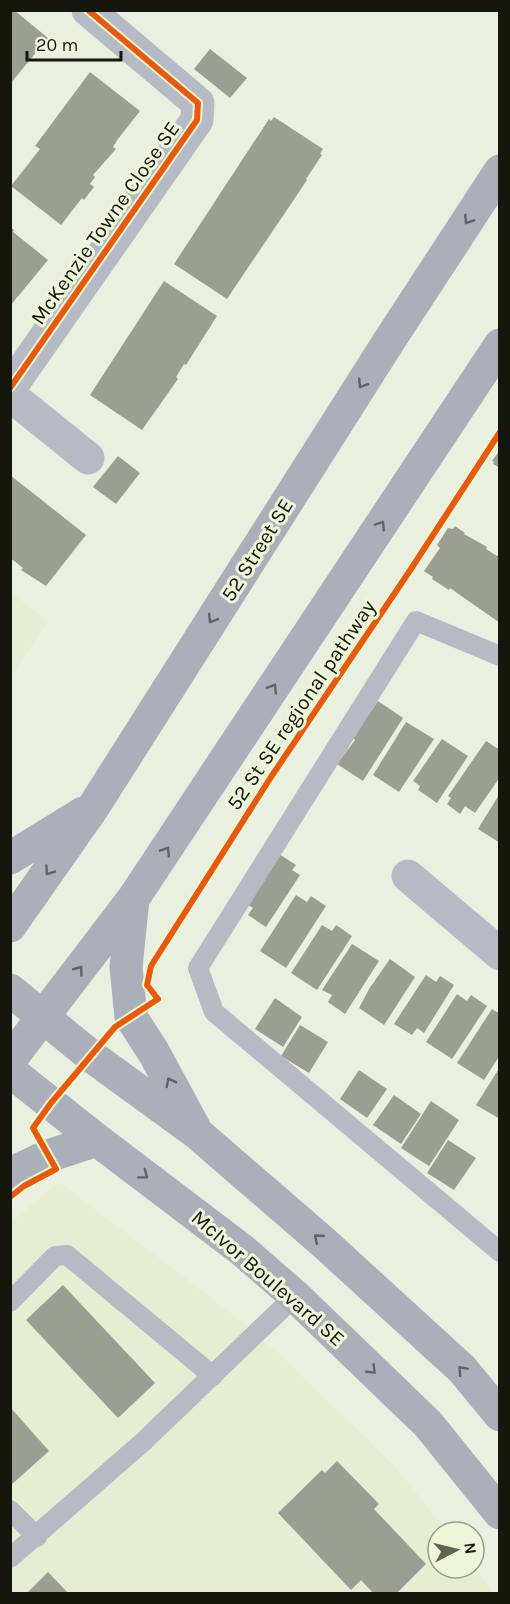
<svg xmlns="http://www.w3.org/2000/svg" width="510" height="1604" viewBox="0 0 510 1604" font-family="Karla,sans-serif">
<rect width="100%" height="100%" fill="#eaf0df"/>
<path fill="#e5edd2" d="M 11,593 L 48,621 L 11,676 Z
M 59,1182 L 222,1306 L 279,1353 L 396,1468 L 448,1532 L 438,1532 L 438,1568 L 474,1568 L 474,1565 L 493,1593 L 11,1594 L 11,1222 Z"/>
<path fill="#9b9f93" d="M 10,10 L 14,10 L 48,38 L 10,84 Z
M 210,49 L 247,78 L 230,98 L 194,69 Z
M 90,72 L 140,111 L 118,139 L 113,147 L 116,149 L 93,175 L 95,177 L 90,184 L 94,187 L 84,200 L 82,198 L 61,225 L 11,186 L 40,149 L 35,146 Z
M 274,117 L 323,149 L 320,154 L 322,155 L 306,179 L 307,180 L 227,299 L 174,264 L 269,119 L 271,121 Z
M 10,227 L 14,230 L 13,232 L 48,260 L 10,306 Z
M 164,281 L 217,316 L 186,365 L 184,364 L 176,377 L 178,379 L 142,430 L 90,395 Z
M 500,450 L 500,468 L 493,464 L 494,462 L 492,461 Z
M 118,456 L 140,473 L 116,504 L 93,487 Z
M 10,475 L 86,535 L 46,586 L 21,570 L 23,568 L 10,558 Z
M 455,526 L 465,533 L 464,534 L 487,547 L 486,549 L 497,556 L 500,554 L 500,623 L 450,588 L 449,590 L 432,579 L 433,577 L 424,571 L 440,548 L 437,545 L 448,528 L 453,529 Z
M 378,701 L 403,718 L 363,781 L 337,764 L 355,740 L 352,738 Z
M 406,722 L 434,739 L 399,792 L 373,775 Z
M 442,739 L 468,756 L 437,803 L 418,790 L 420,786 L 413,781 Z
M 486,741 L 500,750 L 500,777 L 475,813 L 465,806 L 460,814 L 447,804 L 451,798 L 448,796 Z
M 500,793 L 500,843 L 478,829 Z
M 279,854 L 296,865 L 292,870 L 300,875 L 266,927 L 248,915 L 253,908 L 245,903 Z
M 296,895 L 307,902 L 311,896 L 326,906 L 286,968 L 260,951 Z
M 322,925 L 332,931 L 336,925 L 352,936 L 317,990 L 291,973 Z
M 352,944 L 379,961 L 345,1014 L 328,1002 L 332,995 L 322,990 Z
M 390,959 L 415,977 L 384,1025 L 359,1008 L 369,989 Z
M 426,975 L 436,982 L 440,976 L 454,985 L 424,1033 L 417,1028 L 412,1035 L 394,1024 Z
M 457,994 L 467,1001 L 471,995 L 487,1006 L 452,1059 L 426,1042 Z
M 275,998 L 302,1017 L 283,1047 L 255,1029 Z
M 492,1009 L 500,1014 L 500,1055 L 484,1080 L 457,1063 Z
M 300,1025 L 328,1042 L 309,1073 L 281,1056 Z
M 500,1067 L 500,1119 L 476,1105 Z
M 359,1070 L 387,1089 L 367,1118 L 340,1099 Z
M 394,1095 L 421,1114 L 401,1144 L 373,1125 Z
M 431,1101 L 459,1120 L 429,1166 L 401,1148 Z
M 448,1140 L 476,1158 L 454,1190 L 427,1173 Z
M 63,1285 L 155,1383 L 118,1418 L 26,1320 Z
M 10,1407 L 49,1451 L 10,1486 Z
M 337,1461 L 379,1504 L 374,1509 L 426,1564 L 396,1594 L 374,1594 L 361,1580 L 351,1590 L 278,1513 L 322,1470 L 325,1473 Z
M 48,1572 L 69,1594 L 26,1594 Z"/>
<g fill="none" stroke-linecap="round" stroke-linejoin="round">
<path stroke="#b6bac4" stroke-width="20" d="M 500,656 L 416,621 L 198,968 L 214,1012 L 500,1252
M 10,1302 L 55,1256 L 67,1255 L 213,1376
M 10,1510 L 37,1537
M 10,1558 L 143,1442 L 295,1296"/>
<path stroke="#b6bac4" stroke-width="33" d="M 10,388 L 197,120 L 198,103 L 88,10
M 10,395 L 88,458
M 408,876 L 500,954"/>
<path stroke="#abafba" stroke-width="33" d="M 10,858 L 83,813
M 133,899 L 126,967 L 131,1017 L 154,1053 L 194,1127
M 10,926 L 94,806 L 389,341 L 500,171
M 10,990 L 91,1056 L 198,1134 L 323,1242 L 462,1369 L 500,1415
M 10,1060 L 133,899 L 500,345
M 10,1071 L 97,1140 L 242,1250 L 295,1296 L 428,1424 L 500,1513
M 10,1174 L 48,1156 L 97,1140"/>
<defs>
<path id="cycleway" d="M 10,388 L 197,120 L 198,103 L 88,10
M 10,1197 L 24,1186 L 56,1169 L 33,1128 L 51,1103 L 115,1027 L 158,999 L 147,985 L 151,966 L 271,777 L 409,572 L 500,432"/>
</defs>
<use href="#cycleway" stroke="#edf6d9" stroke-width="10"/>
<use href="#cycleway" stroke="#e8590c" stroke-width="6"/>
</g>
<defs><path id="oneway-chevron" d="M-2-3.5L2.5 0L-2 3.5" fill="none" stroke-width="1.6" stroke-linecap="round" stroke-linejoin="round" transform="scale(1.5)"/></defs>
<g stroke="#606364">
<use href="#oneway-chevron" transform="translate(468 220) rotate(123)"/>
<use href="#oneway-chevron" transform="translate(362 384) rotate(122)"/>
<use href="#oneway-chevron" transform="translate(381 525) rotate(-57)"/>
<use href="#oneway-chevron" transform="translate(212 619) rotate(122)"/>
<use href="#oneway-chevron" transform="translate(273 688) rotate(-57)"/>
<use href="#oneway-chevron" transform="translate(166 851) rotate(-57)"/>
<use href="#oneway-chevron" transform="translate(49 871) rotate(125)"/>
<use href="#oneway-chevron" transform="translate(79 970) rotate(-53)"/>
<use href="#oneway-chevron" transform="translate(170 1082) rotate(-118)"/>
<use href="#oneway-chevron" transform="translate(144 1175) rotate(37)"/>
<use href="#oneway-chevron" transform="translate(318 1238) rotate(-139)"/>
<use href="#oneway-chevron" transform="translate(372 1370) rotate(44)"/>
<use href="#oneway-chevron" transform="translate(462 1370) rotate(-133)"/>
</g>
<g text-anchor="middle" dominant-baseline="central" stroke-width="6" stroke-linejoin="round" paint-order="stroke">
<g font-size="21" fill="#15170d" stroke="#edf6d9">
<text transform="translate(105 223) rotate(-55)">McKenzie Towne Close SE</text>
<text transform="translate(257 550) rotate(-58)">52 Street SE</text>
<text transform="translate(301 705) rotate(-56)">52 St SE regional pathway</text>
<text transform="translate(268 1278) rotate(41)">McIvor Boulevard SE</text>
</g>
</g>
<rect width="510" height="1604" fill="none" stroke="#15170d" stroke-width="24"/>
<g transform="translate(456 1550) rotate(83)"><circle r="28" fill="#edf6d9" stroke="#979d87" stroke-width="1.5"/>
<path d="M0-4.5L10 22L0 15L-10 22Z" fill="#606356"/>
<text y="-9" font-size="16" font-weight="bold" text-anchor="middle" fill="#15170d">N</text>
</g>
<path d="M27 51v9h94v-9" fill="none" stroke="#15170d" stroke-width="3"/>
<text x="36" y="51" font-size="18" fill="#15170d" stroke="#edf6d9" stroke-width="4.5" paint-order="stroke">20 m</text>
</svg>
